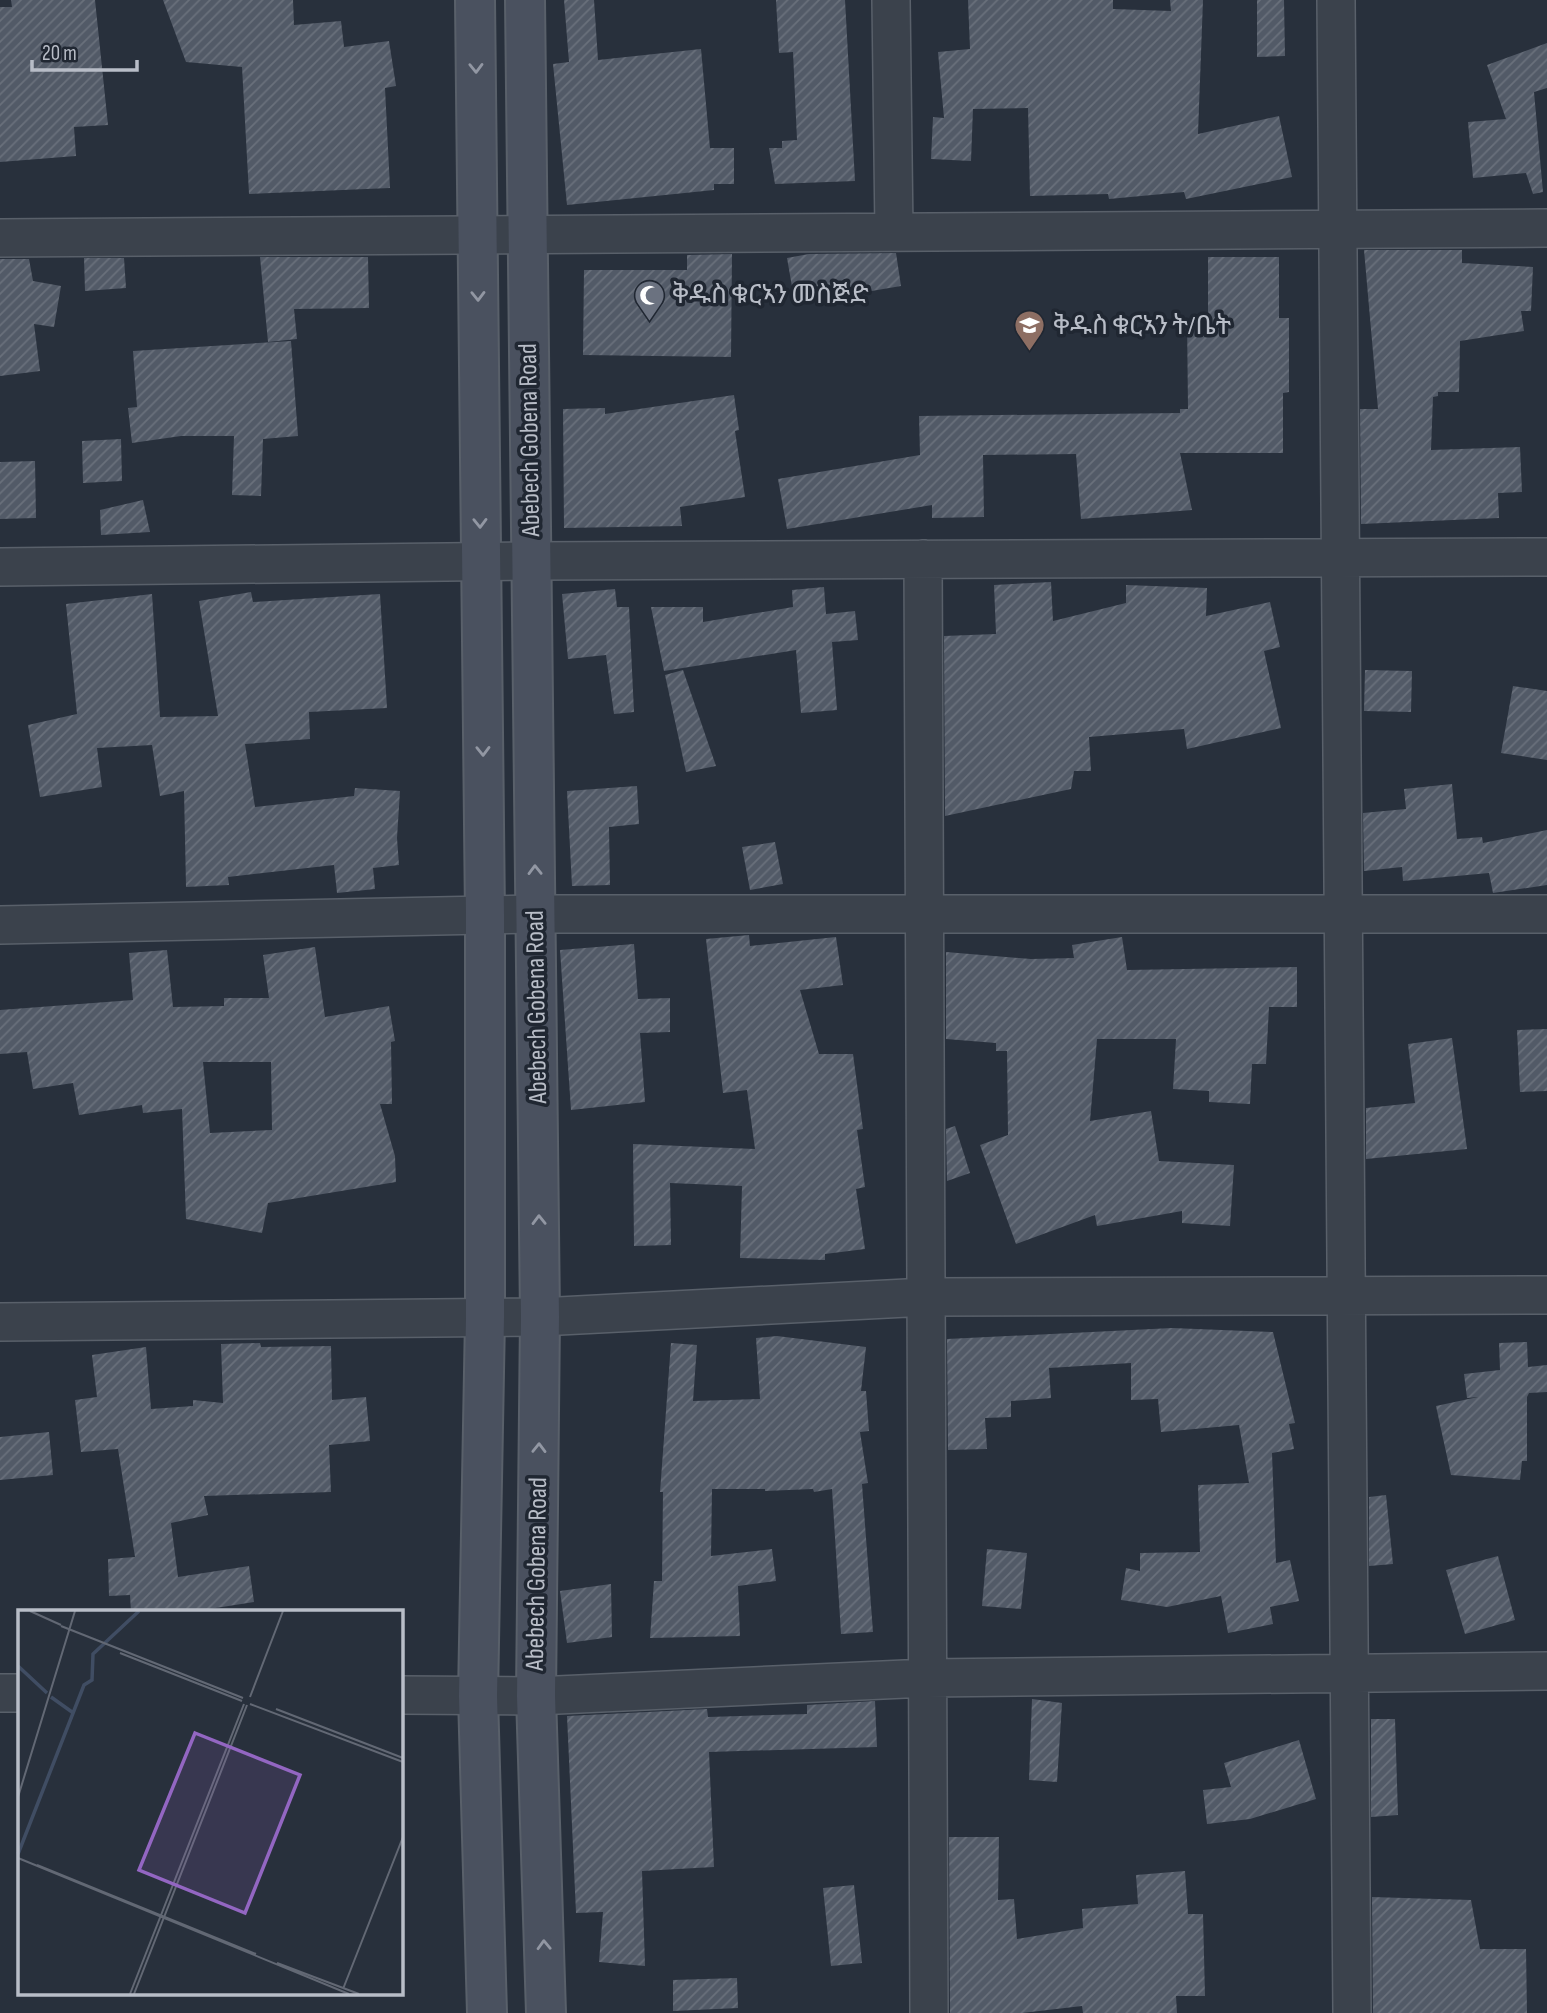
<svg xmlns="http://www.w3.org/2000/svg" width="1547" height="2013" viewBox="0 0 1547 2013" font-family="'Sofia Sans Condensed','Noto Sans Ethiopic',sans-serif">
<defs>
<pattern id="building-hatch" width="6" height="6" patternUnits="userSpaceOnUse" patternTransform="scale(1.75)"><rect width="6" height="6" fill="#525a67"/><path d="M-1 1l2-2M0 6l6-6M5 7l2-2" fill="none" stroke="#69707b"/></pattern>
</defs>
<rect width="100%" height="100%" fill="#28303c"/>
<path fill="url(#building-hatch)" fill-rule="evenodd" d="M 11,0 L 95,0 L 108,125 L 74,127 L 76,156 L 0,162 L 0,7 L 12,7 Z
M 163,0 L 293,0 L 294,25 L 341,21 L 344,47 L 389,41 L 396,86 L 385,88 L 390,188 L 249,194 L 242,67 L 186,62 Z
M 564,0 L 594,0 L 598,60 L 701,49 L 710,148 L 734,148 L 734,184 L 714,184 L 714,190 L 567,205 L 553,64 L 569,62 Z
M 776,0 L 845,0 L 855,181 L 775,184 L 769,148 L 782,148 L 782,141 L 797,140 L 793,52 L 779,53 Z
M 968,0 L 1113,0 L 1113,9 L 1171,11 L 1170,0 L 1203,0 L 1198,134 L 1279,116 L 1292,177 L 1186,199 L 1184,192 L 1109,199 L 1108,194 L 1030,196 L 1028,108 L 973,109 L 971,161 L 931,159 L 933,117 L 944,118 L 938,52 L 970,49 Z
M 1257,0 L 1284,0 L 1285,56 L 1257,57 Z
M 1547,43 L 1547,88 L 1534,92 L 1543,192 L 1533,194 L 1526,173 L 1473,178 L 1468,122 L 1506,119 L 1487,65 Z
M 1364,250 L 1462,250 L 1462,263 L 1533,267 L 1531,311 L 1521,311 L 1524,331 L 1460,341 L 1459,392 L 1438,392 L 1438,396 L 1433,397 L 1431,450 L 1520,447 L 1522,492 L 1498,493 L 1499,518 L 1361,524 L 1360,409 L 1378,409 Z
M 896,253 L 901,286 L 795,304 L 787,258 L 809,254 Z
M 732,254 L 731,357 L 583,355 L 584,270 L 687,270 L 687,255 Z
M 260,257 L 368,257 L 369,308 L 294,309 L 297,339 L 268,342 Z
M 1208,257 L 1279,257 L 1279,318 L 1289,318 L 1289,392 L 1283,393 L 1283,453 L 1180,453 L 1192,510 L 1081,519 L 1076,454 L 983,455 L 984,517 L 932,518 L 932,505 L 787,529 L 778,479 L 920,455 L 919,416 L 1180,413 L 1180,409 L 1188,409 L 1187,319 L 1208,319 Z
M 84,258 L 124,258 L 126,288 L 85,291 Z
M 0,259 L 29,259 L 33,281 L 61,286 L 54,327 L 34,324 L 40,371 L 0,376 Z
M 291,341 L 298,436 L 263,439 L 261,496 L 232,495 L 234,436 L 181,436 L 132,443 L 128,408 L 137,407 L 133,351 Z
M 734,395 L 739,430 L 735,431 L 745,497 L 680,507 L 682,526 L 564,528 L 563,409 L 605,408 L 605,414 Z
M 121,439 L 122,481 L 83,483 L 82,441 Z
M 35,461 L 36,518 L 0,519 L 0,462 Z
M 143,500 L 150,532 L 101,535 L 100,510 Z
M 1051,582 L 1053,621 L 1126,603 L 1126,585 L 1207,588 L 1206,616 L 1270,602 L 1280,647 L 1264,651 L 1281,728 L 1187,749 L 1184,729 L 1089,737 L 1091,771 L 1074,771 L 1071,789 L 945,816 L 944,636 L 996,634 L 994,585 Z
M 824,587 L 826,614 L 855,611 L 858,640 L 832,642 L 837,710 L 801,713 L 796,650 L 664,671 L 651,607 L 703,607 L 703,622 L 793,607 L 792,590 Z
M 615,589 L 617,607 L 629,607 L 634,712 L 614,714 L 606,655 L 568,659 L 562,594 Z
M 251,592 L 253,602 L 380,594 L 387,708 L 309,712 L 310,739 L 245,744 L 255,807 L 354,796 L 355,788 L 400,791 L 397,838 L 399,865 L 373,868 L 375,889 L 337,893 L 334,865 L 228,877 L 229,885 L 186,887 L 184,791 L 160,796 L 152,745 L 97,748 L 102,787 L 40,797 L 28,725 L 77,714 L 66,604 L 152,594 L 160,717 L 218,716 L 199,601 Z
M 683,670 L 716,766 L 686,772 L 665,675 Z
M 1365,670 L 1412,671 L 1411,712 L 1364,711 Z
M 1513,686 L 1547,691 L 1547,760 L 1501,753 Z
M 1452,784 L 1457,839 L 1482,837 L 1483,843 L 1547,830 L 1547,885 L 1493,893 L 1489,873 L 1403,881 L 1402,867 L 1364,871 L 1363,813 L 1406,809 L 1404,789 Z
M 637,786 L 639,824 L 609,827 L 610,885 L 572,886 L 567,791 Z
M 775,842 L 783,884 L 750,890 L 742,847 Z
M 749,935 L 750,946 L 836,937 L 843,985 L 800,990 L 819,1054 L 853,1054 L 863,1129 L 857,1130 L 865,1187 L 856,1189 L 865,1249 L 825,1254 L 825,1260 L 740,1258 L 742,1186 L 670,1183 L 671,1245 L 634,1246 L 633,1144 L 755,1149 L 747,1090 L 723,1093 L 706,939 Z
M 1122,937 L 1127,970 L 1297,967 L 1297,1007 L 1269,1007 L 1266,1064 L 1252,1064 L 1250,1104 L 1209,1102 L 1209,1091 L 1173,1089 L 1176,1039 L 1097,1039 L 1090,1121 L 1151,1111 L 1159,1161 L 1234,1165 L 1230,1226 L 1182,1223 L 1182,1211 L 1097,1226 L 1095,1215 L 1016,1244 L 980,1145 L 1008,1135 L 1007,1051 L 996,1051 L 996,1043 L 946,1039 L 946,952 L 1031,959 L 1074,958 L 1072,945 Z
M 634,944 L 638,999 L 670,998 L 670,1032 L 640,1033 L 645,1102 L 571,1110 L 560,950 Z
M 315,947 L 325,1017 L 389,1006 L 395,1041 L 391,1042 L 392,1104 L 380,1104 L 395,1156 L 396,1182 L 268,1203 L 262,1233 L 186,1219 L 182,1109 L 143,1113 L 142,1105 L 79,1115 L 73,1083 L 33,1089 L 27,1052 L 0,1054 L 0,1010 L 133,1000 L 129,953 L 167,950 L 173,1007 L 224,1006 L 224,998 L 269,998 L 263,955 ZM 203,1062 L 271,1062 L 272,1130 L 210,1133 Z
M 1547,1029 L 1547,1091 L 1520,1092 L 1517,1030 Z
M 1452,1038 L 1467,1149 L 1366,1159 L 1366,1108 L 1415,1103 L 1408,1044 Z
M 955,1126 L 970,1173 L 947,1181 L 946,1129 Z
M 1172,1328 L 1273,1332 L 1295,1423 L 1289,1424 L 1294,1449 L 1272,1453 L 1276,1563 L 1290,1560 L 1299,1601 L 1270,1607 L 1273,1624 L 1228,1633 L 1221,1596 L 1167,1607 L 1121,1600 L 1126,1568 L 1140,1571 L 1140,1553 L 1200,1552 L 1198,1485 L 1249,1483 L 1239,1425 L 1161,1432 L 1158,1399 L 1131,1400 L 1131,1363 L 1049,1368 L 1051,1398 L 1011,1401 L 1011,1417 L 985,1418 L 987,1449 L 948,1450 L 947,1339 Z
M 777,1336 L 866,1347 L 861,1391 L 866,1391 L 869,1431 L 860,1432 L 868,1483 L 862,1484 L 873,1632 L 841,1634 L 832,1489 L 814,1492 L 813,1489 L 765,1491 L 765,1489 L 712,1489 L 711,1556 L 772,1549 L 776,1581 L 738,1586 L 740,1636 L 650,1638 L 654,1581 L 662,1581 L 663,1492 L 660,1492 L 671,1343 L 697,1345 L 693,1401 L 760,1399 L 756,1338 Z
M 1527,1342 L 1528,1367 L 1547,1365 L 1547,1392 L 1529,1393 L 1527,1397 L 1527,1461 L 1522,1461 L 1520,1480 L 1451,1475 L 1436,1406 L 1478,1397 L 1467,1398 L 1464,1374 L 1500,1370 L 1499,1343 Z
M 260,1343 L 261,1347 L 331,1346 L 332,1400 L 366,1397 L 370,1441 L 329,1445 L 331,1492 L 204,1496 L 208,1515 L 171,1523 L 178,1577 L 249,1566 L 254,1602 L 190,1612 L 131,1612 L 130,1595 L 109,1596 L 108,1559 L 135,1557 L 118,1449 L 81,1452 L 75,1400 L 97,1397 L 92,1355 L 146,1347 L 151,1409 L 193,1406 L 193,1400 L 223,1403 L 221,1344 Z
M 49,1432 L 53,1475 L 0,1480 L 0,1437 Z
M 1386,1495 L 1393,1564 L 1369,1566 L 1369,1497 Z
M 987,1549 L 1027,1553 L 1021,1609 L 982,1606 Z
M 1498,1556 L 1515,1620 L 1465,1634 L 1446,1570 Z
M 611,1584 L 612,1637 L 567,1643 L 560,1591 Z
M 1032,1699 L 1062,1703 L 1057,1782 L 1029,1780 Z
M 875,1701 L 877,1747 L 709,1752 L 714,1867 L 642,1871 L 645,1966 L 599,1962 L 603,1912 L 576,1913 L 567,1716 L 707,1709 L 708,1717 L 807,1714 L 807,1705 Z
M 1371,1719 L 1395,1719 L 1398,1815 L 1371,1817 Z
M 1299,1740 L 1316,1799 L 1250,1819 L 1207,1824 L 1203,1790 L 1231,1787 L 1224,1763 Z
M 949,1837 L 999,1837 L 998,1900 L 1014,1899 L 1017,1939 L 1083,1928 L 1082,1909 L 1138,1904 L 1136,1875 L 1185,1871 L 1188,1914 L 1203,1914 L 1205,1996 L 1176,1996 L 1177,2013 L 1083,2013 L 1082,2006 L 1022,2013 L 950,2013 Z
M 854,1885 L 862,1963 L 831,1966 L 823,1888 Z
M 1372,1897 L 1471,1900 L 1480,1949 L 1526,1949 L 1527,2013 L 1373,2013 Z
M 737,1978 L 738,2008 L 673,2011 L 673,1980 Z"/>
<g fill="none" stroke-linecap="round" stroke-linejoin="round">
<defs>
<path id="street" d="M 891,0 L 894,232
M 1336,0 L 1352,2013
M 0,238 L 1547,228
M 923,559 L 929,2013
M 0,567 L 532,561 L 1547,557
M 0,925 L 536,914 L 1547,914
M 0,1322 L 540,1317 L 926,1297 L 1547,1295
M 0,1693 L 19,1693
M 401,1695 L 536,1696 L 927,1678 L 1547,1671"/>
<path id="secondary" d="M 475,0 L 485,915 L 485,1318 L 478,1696 L 487,2013
M 525,0 L 540,1317 L 536,1696 L 546,2013"/>
</defs>
<use href="#street" stroke="#59606a" stroke-width="40"/>
<use href="#secondary" stroke="#59606a" stroke-width="42"/>
<use href="#street" stroke="#3b424c" stroke-width="37"/>
<use href="#secondary" stroke="#4a515f" stroke-width="38"/>
</g>
<defs><path id="oneway-chevron" d="M-2-3.5L2.5 0L-2 3.5" fill="none" stroke-width="1.6" stroke-linecap="round" stroke-linejoin="round" transform="scale(1.75)"/></defs>
<g stroke="#9297a3">
<use href="#oneway-chevron" transform="translate(476 68) rotate(89)"/>
<use href="#oneway-chevron" transform="translate(478 296) rotate(89)"/>
<use href="#oneway-chevron" transform="translate(480 523) rotate(89)"/>
<use href="#oneway-chevron" transform="translate(483 751) rotate(89)"/>
<use href="#oneway-chevron" transform="translate(535 870) rotate(-91)"/>
<use href="#oneway-chevron" transform="translate(539 1220) rotate(-91)"/>
<use href="#oneway-chevron" transform="translate(539 1448) rotate(-89)"/>
<use href="#oneway-chevron" transform="translate(544 1945) rotate(-92)"/>
</g>
<defs>
<symbol id="mosque-pin" viewBox="-11 -11 22 30"><path d="M0 17L-7.5 6A9.5 9.5 0 1 1 7.5 6Z" fill="#6b7280" stroke="#202732"/><path d="M3.5-4.9A6 6 0 1 0 3.5 4.9A5 5 0 1 1 3.5-4.9Z" fill="#fff"/></symbol>
<symbol id="school-pin" viewBox="-11 -11 22 30"><path d="M0 17L-7.5 6A9.5 9.5 0 1 1 7.5 6Z" fill="#8d6e63" stroke="#202732"/><path d="M0-5L7-2L0 1L-7-2ZM-4 1L0 2.5L4 1V4Q0 6-4 4Z" fill="#fff"/></symbol>
</defs>
<g fill-rule="evenodd">
<use href="#mosque-pin" x="632" y="278" width="35" height="47"/>
<use href="#school-pin" x="1012" y="308" width="35" height="47"/>
</g>
<g text-anchor="middle" dominant-baseline="central" stroke-width="7" stroke-linejoin="round" paint-order="stroke">
<g font-size="26" fill="#b8bdc7" stroke="#202732" text-anchor="start">
<text x="672" y="295">ቅዱስ ቁርኣን መስጅድ</text>
<text x="1053" y="326">ቅዱስ ቁርኣን ት/ቤት</text>
</g>
<g font-size="26" fill="#b8bdc7" stroke="#202732">
<text transform="translate(530 440) rotate(-91)">Abebech Gobena Road</text>
<text transform="translate(537 1007) rotate(-91)">Abebech Gobena Road</text>
<text transform="translate(537 1574) rotate(-89)">Abebech Gobena Road</text>
</g>
</g>
<g transform="translate(18 1610)">
<rect width="385" height="385" fill="#28303c"/>
<path fill="none" stroke="#404d63" stroke-width="3.5" d="M 0,56 L 29,83M 33,87 L 54,102M 0,244 L 66,75 L 74,70 L 75,44 L 121,1"/>
<path fill="none" stroke="#626874" stroke-width="2" d="M 12,1 L 43,15M 43,16 L 225,88M 102,43 L 224,91M 232,87 L 265,1M 232,94 L 385,152M 258,99 L 385,148M 0,187 L 57,1M 0,248 L 331,384M 19,255 L 238,344M 259,353 L 341,384M 325,379 L 385,227M 112,384 L 226,94M 116,384 L 229,95"/>
<path fill="#9366c2" fill-opacity="0.15" stroke="#9366c2" stroke-width="3.5" d="M 177,123 L 282,165 L 227,303 L 121,260 Z"/>
<rect width="385" height="385" fill="none" stroke="#b8bdc7" stroke-width="3.5"/>
</g>
<path d="M32 60v10h105v-10" fill="none" stroke="#b8bdc7" stroke-width="3.5"/>
<text x="42" y="60" font-size="21" fill="#b8bdc7" stroke="#202732" stroke-width="5" paint-order="stroke">20 m</text>
</svg>
